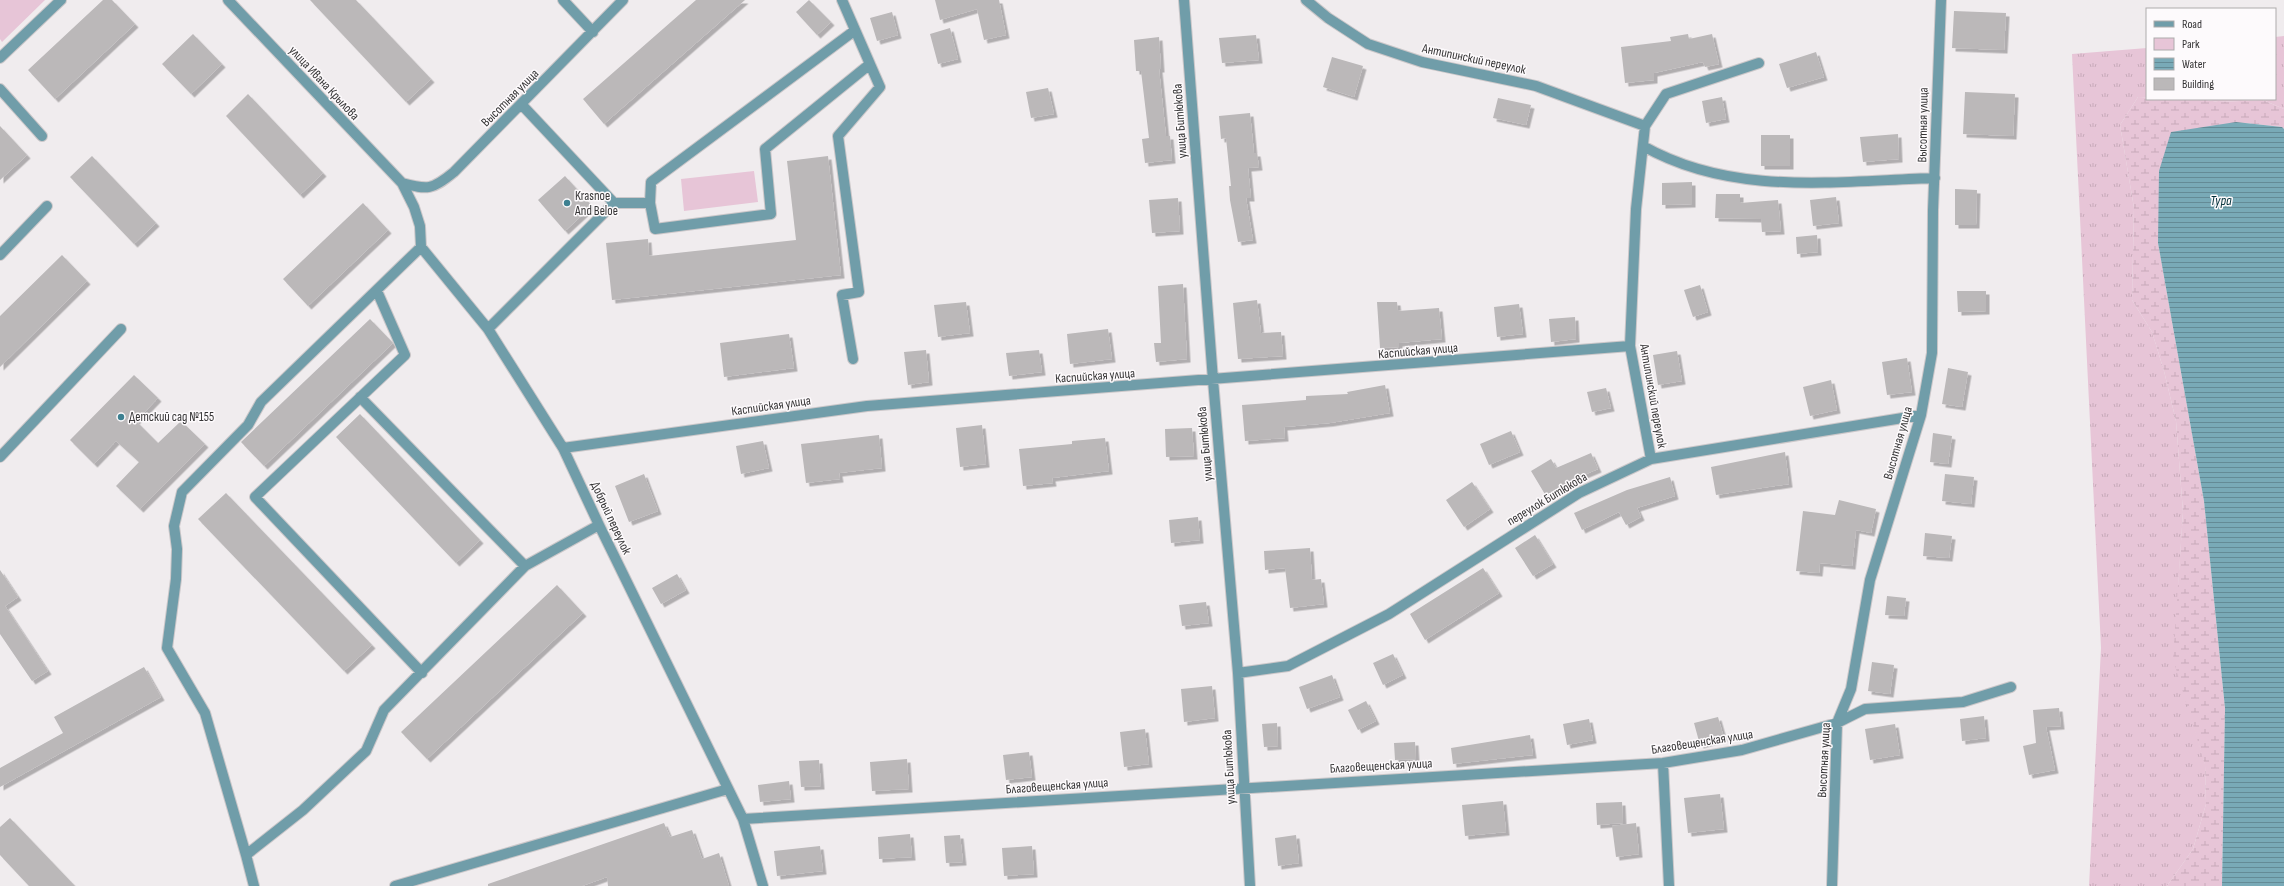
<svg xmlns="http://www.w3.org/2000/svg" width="2284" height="886" viewBox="0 0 2284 886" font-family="'Sofia Sans Condensed',sans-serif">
<defs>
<pattern id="grass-tufts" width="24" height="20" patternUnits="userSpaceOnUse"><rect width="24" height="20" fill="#e7c5d7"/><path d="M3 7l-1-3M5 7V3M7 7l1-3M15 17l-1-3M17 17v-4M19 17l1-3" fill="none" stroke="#c7aab9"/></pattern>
<pattern id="wetland-marsh" width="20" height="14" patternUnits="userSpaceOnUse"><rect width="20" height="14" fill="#e7c5d7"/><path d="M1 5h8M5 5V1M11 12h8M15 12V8" fill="none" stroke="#c7aab9"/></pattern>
<pattern id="water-rules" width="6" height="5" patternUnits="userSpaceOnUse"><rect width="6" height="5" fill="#79aab7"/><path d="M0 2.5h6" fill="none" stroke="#648b96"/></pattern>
<filter id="shadow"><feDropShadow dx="3.5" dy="3.5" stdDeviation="0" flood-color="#0004"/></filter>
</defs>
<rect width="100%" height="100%" fill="#f0ecee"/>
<path fill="url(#grass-tufts)" d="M 2284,36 L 2284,109 L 2263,100 L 2218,102 L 2202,99 L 2275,99 L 2275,37 Z
M 2147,48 L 2147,97 L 2138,97 L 2120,125 L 2134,208 L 2132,300 L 2152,332 L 2164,371 L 2176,421 L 2183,512 L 2178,589 L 2190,713 L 2205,764 L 2206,804 L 2193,849 L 2167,886 L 2089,886 L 2101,648 L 2072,54 Z"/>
<path fill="url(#wetland-marsh)" d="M 2138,97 L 2202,99 L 2218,102 L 2263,100 L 2284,109 L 2284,129 L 2282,127 L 2236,122 L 2158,243 L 2204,501 L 2225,708 L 2222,886 L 2167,886 L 2193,849 L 2206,804 L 2205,765 L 2173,659 L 2183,512 L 2176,421 L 2164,371 L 2152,332 L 2132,300 L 2134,208 L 2120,125 Z"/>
<path fill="#e7c5d7" d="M 0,0 L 45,0 L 2,42 L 0,39 Z
M 754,171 L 758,202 L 684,211 L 681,179 Z"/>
<path fill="url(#water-rules)" d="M 2236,122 L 2282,127 L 2284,129 L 2284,886 L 2222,886 L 2225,708 L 2204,501 L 2158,243 L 2159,171 L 2171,132 Z"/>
<path fill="#bbb8b9" filter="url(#shadow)" d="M 103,0 L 112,0 L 135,24 L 55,99 L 28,70 Z
M 310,0 L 356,0 L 431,79 L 406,102 Z
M 696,0 L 745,0 L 604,124 L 583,99 Z
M 809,0 L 831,22 L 817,35 L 796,12 Z
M 935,0 L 999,0 L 1006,35 L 984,40 L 977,9 L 940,20 Z
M 1954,11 L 2006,13 L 2004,50 L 1952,48 Z
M 892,12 L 898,35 L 877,41 L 870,18 Z
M 950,28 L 958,59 L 938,64 L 930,34 Z
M 193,34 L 222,64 L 191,94 L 162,64 Z
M 1688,34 L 1689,39 L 1712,34 L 1719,64 L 1705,67 L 1703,62 L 1654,73 L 1654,80 L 1625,83 L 1621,47 L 1671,41 L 1670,37 Z
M 1256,35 L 1259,60 L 1222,63 L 1219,38 Z
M 1159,37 L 1161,69 L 1159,69 L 1166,136 L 1170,136 L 1172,160 L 1145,163 L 1142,139 L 1149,138 L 1141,71 L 1136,71 L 1134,40 Z
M 1816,52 L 1824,77 L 1787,88 L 1779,64 Z
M 1332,57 L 1363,66 L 1354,97 L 1323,87 Z
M 1048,88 L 1054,114 L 1031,118 L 1026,92 Z
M 1965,92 L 2015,94 L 2013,136 L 1963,134 Z
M 248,94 L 323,173 L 300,195 L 226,116 Z
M 1722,97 L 1726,119 L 1706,123 L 1702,101 Z
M 1498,98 L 1531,105 L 1526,125 L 1493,118 Z
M 1250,113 L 1254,153 L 1257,153 L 1259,167 L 1248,168 L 1251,198 L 1246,198 L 1253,240 L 1238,242 L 1230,200 L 1229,186 L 1231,186 L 1226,138 L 1221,139 L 1219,116 Z
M 0,126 L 27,155 L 0,180 Z
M 1898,134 L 1899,159 L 1863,162 L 1860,137 Z
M 1761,135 L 1790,135 L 1790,166 L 1761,166 Z
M 92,156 L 156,223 L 134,244 L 70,177 Z
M 828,156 L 841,275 L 612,300 L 606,243 L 648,239 L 649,256 L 796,240 L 787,161 Z
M 565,176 L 592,206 L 565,231 L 538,200 Z
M 1692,182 L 1692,204 L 1662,205 L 1662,183 Z
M 1955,189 L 1977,190 L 1976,225 L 1955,225 Z
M 1716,194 L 1740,194 L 1740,203 L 1778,200 L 1781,231 L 1762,232 L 1761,219 L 1715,218 Z
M 1836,197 L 1839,223 L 1813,226 L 1810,200 Z
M 1178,198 L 1180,231 L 1152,233 L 1149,200 Z
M 363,203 L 388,230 L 308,306 L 283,279 Z
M 1817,235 L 1818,252 L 1797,254 L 1796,237 Z
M 62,255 L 87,281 L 0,367 L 0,316 Z
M 1183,284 L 1187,359 L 1156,362 L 1154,343 L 1161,343 L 1158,286 Z
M 1700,285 L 1708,312 L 1693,317 L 1684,290 Z
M 1957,291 L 1986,291 L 1986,311 L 1958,312 Z
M 1257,300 L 1261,333 L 1281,332 L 1283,356 L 1238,359 L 1233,303 Z
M 966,302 L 970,333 L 938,337 L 934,305 Z
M 1377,302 L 1397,302 L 1398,311 L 1439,308 L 1442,339 L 1399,343 L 1399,347 L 1380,348 Z
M 1519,304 L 1523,334 L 1497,337 L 1494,307 Z
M 1575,317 L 1576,339 L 1551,342 L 1549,319 Z
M 370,319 L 393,343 L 264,466 L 241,442 Z
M 1108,329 L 1112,359 L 1070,364 L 1067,334 Z
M 789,334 L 794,368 L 724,377 L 720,343 Z
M 926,350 L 929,382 L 908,385 L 904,352 Z
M 1039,350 L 1042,372 L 1009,376 L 1006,353 Z
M 1677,351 L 1682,381 L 1658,385 L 1653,355 Z
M 1907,358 L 1912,392 L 1887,395 L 1882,362 Z
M 1948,368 L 1968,372 L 1962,407 L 1942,404 Z
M 134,375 L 158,398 L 136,421 L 158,443 L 181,421 L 205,444 L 140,509 L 116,486 L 139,462 L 116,441 L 94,464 L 70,440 Z
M 1831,380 L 1837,410 L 1810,416 L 1803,387 Z
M 1385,385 L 1390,413 L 1330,423 L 1284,427 L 1285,438 L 1245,441 L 1242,405 L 1306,400 L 1306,396 L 1348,394 L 1347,392 Z
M 1606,388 L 1611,408 L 1592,412 L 1587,392 Z
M 360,414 L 480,540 L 456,563 L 336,437 Z
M 982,425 L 986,464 L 960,467 L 956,428 Z
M 1192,428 L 1194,456 L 1166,457 L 1165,429 Z
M 1511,431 L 1520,452 L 1489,465 L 1480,444 Z
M 1933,433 L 1952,436 L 1948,464 L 1930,462 Z
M 879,435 L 882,468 L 839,473 L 840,479 L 806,483 L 801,444 Z
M 1105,438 L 1109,471 L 1052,478 L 1053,483 L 1023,486 L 1019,449 L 1072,444 L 1072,441 Z
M 763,441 L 769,468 L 741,474 L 736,446 Z
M 1785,452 L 1789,484 L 1716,495 L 1711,467 Z
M 1591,453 L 1598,469 L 1572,480 L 1546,496 L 1531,471 L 1551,459 L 1556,468 Z
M 644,474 L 658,511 L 629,522 L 615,486 Z
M 1945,474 L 1974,477 L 1971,504 L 1942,501 Z
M 1670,477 L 1675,496 L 1637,508 L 1641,517 L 1626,525 L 1619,512 L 1582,530 L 1574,513 L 1627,490 Z
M 1472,482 L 1490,509 L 1464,527 L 1446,500 Z
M 226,493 L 372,645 L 344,671 L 198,519 Z
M 1839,500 L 1876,509 L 1871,533 L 1856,530 L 1852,566 L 1820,563 L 1819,573 L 1796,571 L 1803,511 L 1835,515 Z
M 1198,517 L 1200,540 L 1171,543 L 1169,520 Z
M 1925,533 L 1952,536 L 1949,558 L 1923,556 Z
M 1535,535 L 1553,564 L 1533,576 L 1515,548 Z
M 1310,548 L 1312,580 L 1321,579 L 1324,604 L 1290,608 L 1285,568 L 1265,570 L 1264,551 Z
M 1483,568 L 1499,593 L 1425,640 L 1410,614 Z
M 0,570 L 18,597 L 5,606 L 48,671 L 32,681 L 0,634 Z
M 677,574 L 686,590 L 661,604 L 652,588 Z
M 557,585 L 583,613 L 427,759 L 401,732 Z
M 1887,596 L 1906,598 L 1904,616 L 1885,615 Z
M 1206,602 L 1209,623 L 1182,626 L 1179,605 Z
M 1393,654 L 1403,675 L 1383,685 L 1373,663 Z
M 1872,662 L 1894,665 L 1890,694 L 1868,691 Z
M 144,667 L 161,697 L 0,787 L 0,768 L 63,733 L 54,717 Z
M 1332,675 L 1340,697 L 1307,709 L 1299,687 Z
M 1212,686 L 1215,718 L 1184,722 L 1181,689 Z
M 1366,701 L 1376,721 L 1358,730 L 1348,710 Z
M 2059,708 L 2061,726 L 2046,727 L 2055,770 L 2029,775 L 2023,746 L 2036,743 L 2033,710 Z
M 1984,716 L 1986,738 L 1962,741 L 1960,719 Z
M 1718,717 L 1724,738 L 1700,745 L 1694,723 Z
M 1589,719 L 1593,740 L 1567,745 L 1563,724 Z
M 1277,723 L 1278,746 L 1264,747 L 1262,724 Z
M 1895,724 L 1900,755 L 1870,760 L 1865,729 Z
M 1145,729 L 1149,764 L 1124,767 L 1120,732 Z
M 1530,735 L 1533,755 L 1453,764 L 1451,748 Z
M 1415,742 L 1416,759 L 1395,760 L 1394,743 Z
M 1029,752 L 1032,777 L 1006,780 L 1003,755 Z
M 907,759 L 909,789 L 872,791 L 870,762 Z
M 819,760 L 821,786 L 801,787 L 799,761 Z
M 789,781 L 791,799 L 760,802 L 758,785 Z
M 1720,794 L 1724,829 L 1688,833 L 1684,798 Z
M 1503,801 L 1506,832 L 1465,836 L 1462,805 Z
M 1622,802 L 1623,823 L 1597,825 L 1596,803 Z
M 10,818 L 75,886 L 29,886 L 0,855 L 0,827 Z
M 664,823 L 670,837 L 692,830 L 702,859 L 719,853 L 729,886 L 608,886 L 607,877 L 582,886 L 488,886 L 488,884 Z
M 1636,823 L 1639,854 L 1616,857 L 1612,826 Z
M 910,834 L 912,857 L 879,859 L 878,837 Z
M 960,835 L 963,862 L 946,863 L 944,836 Z
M 1296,835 L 1299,863 L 1278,866 L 1275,838 Z
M 820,846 L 823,871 L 777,876 L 774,851 Z
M 1032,846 L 1034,874 L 1004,876 L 1002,848 Z"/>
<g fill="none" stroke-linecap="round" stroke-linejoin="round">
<defs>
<path id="minor" d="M 228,0 L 402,183 L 414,207 L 420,226 L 421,247 L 488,329 L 563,448 L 599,525 L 743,819 L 763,886
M 563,0 L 593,32
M 842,0 L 880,87 L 838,136 L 859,292 L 842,295 L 853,359
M 1184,0 L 1213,380 L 1238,673 L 1250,886
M 1306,0 L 1328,18 L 1368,44 L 1422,62 L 1536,86 L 1645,126 L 1636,209 L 1630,346 L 1651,459
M 0,58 L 61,0
M 0,89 L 42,136
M 522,105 L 614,203 L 650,203 L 655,229 L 771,214 L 765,149 L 870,64
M 1645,126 L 1666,94 L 1759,63
M 1643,146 C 1733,197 1837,181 1935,178
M 402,183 C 428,190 432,190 454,172 L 623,0
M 650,203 L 651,182 L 854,31
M 0,255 L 47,206
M 377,291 L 405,355 L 255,497 L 422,673
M 488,329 L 614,203
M 360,397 L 525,566
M 563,448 L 867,406 L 1630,346
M 0,457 L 121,329
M 1238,673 L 1288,666 L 1389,614 L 1579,493 L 1651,459 L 1921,415
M 1663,763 L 1669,886
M 743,819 L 1663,763 L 1742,750 L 1837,723 L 1865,709 L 1963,702 L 2011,687
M 246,855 L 205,713 L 167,648 L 176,579 L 177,549 L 174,526 L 182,492 L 248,425 L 261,402 L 421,247
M 254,886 L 246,855 L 303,810 L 366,751 L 384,710 L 525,566 L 599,525
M 395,886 L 728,789
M 1832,886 L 1837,723 L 1851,689 L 1870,580 L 1921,415 L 1932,353 L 1933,210 L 1941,0"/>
</defs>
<use href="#minor" stroke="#cbc7c9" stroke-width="12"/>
<use href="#minor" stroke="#709da9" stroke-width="10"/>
</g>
<g fill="#3d8091" stroke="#fdfafc" stroke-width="1.5">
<circle cx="567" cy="203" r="4"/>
<circle cx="121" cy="417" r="4"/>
</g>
<g text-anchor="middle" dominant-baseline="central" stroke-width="3" stroke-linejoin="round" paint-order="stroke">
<g font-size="13" fill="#353435" stroke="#fdfafc">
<text transform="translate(1474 59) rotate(12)">Антипинский переулок</text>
<text transform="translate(324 83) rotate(47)">улица Ивана Крылова</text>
<text transform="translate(510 98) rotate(-45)">Высотная улица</text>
<text transform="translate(1180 121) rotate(-94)">улица Битюкова</text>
<text transform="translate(1923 125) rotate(-89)">Высотная улица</text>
<text transform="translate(1418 351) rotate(-5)">Каспийская улица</text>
<text transform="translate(1095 376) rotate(-4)">Каспийская улица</text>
<text transform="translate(1653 396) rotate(80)">Антипинский переулок</text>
<text transform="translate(771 406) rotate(-8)">Каспийская улица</text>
<text transform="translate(1898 443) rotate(-74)">Высотная улица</text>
<text transform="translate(1205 444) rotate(-95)">улица Битюкова</text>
<text transform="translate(1547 499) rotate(-31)">переулок Битюкова</text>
<text transform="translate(611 518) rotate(65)">Добрый переулок</text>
<text transform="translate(1702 742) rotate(-9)">Благовещенская улица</text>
<text transform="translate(1824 760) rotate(-87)">Высотная улица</text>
<text transform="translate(1381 766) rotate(-3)">Благовещенская улица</text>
<text transform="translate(1229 767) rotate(-93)">улица Битюкова</text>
<text transform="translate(1057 786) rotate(-4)">Благовещенская улица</text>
</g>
<g font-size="13" fill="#353435" stroke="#fdfafc" text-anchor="start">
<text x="575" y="196">Krasnoe<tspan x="575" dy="15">And Beloe</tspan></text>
<text x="129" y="417">Детский сад №155</text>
</g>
<g font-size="14" font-style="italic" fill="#002f39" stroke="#fdfafc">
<text x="2221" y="200">Тура</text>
</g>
</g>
<rect x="2146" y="8" width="130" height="92" fill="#fdfafc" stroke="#adabac"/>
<rect x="2154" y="21" width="20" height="6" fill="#709da9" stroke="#adabac"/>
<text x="2182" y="28" font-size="12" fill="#353435">Road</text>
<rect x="2154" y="38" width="20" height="12" fill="#e7c5d7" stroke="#adabac"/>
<text x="2182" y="48" font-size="12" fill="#353435">Park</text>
<rect x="2154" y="58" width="20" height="12" fill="url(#water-rules)" stroke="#adabac"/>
<text x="2182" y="68" font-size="12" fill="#353435">Water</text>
<rect x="2154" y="78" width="20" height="12" fill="#bbb8b9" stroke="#adabac"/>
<text x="2182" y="88" font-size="12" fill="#353435">Building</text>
</svg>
